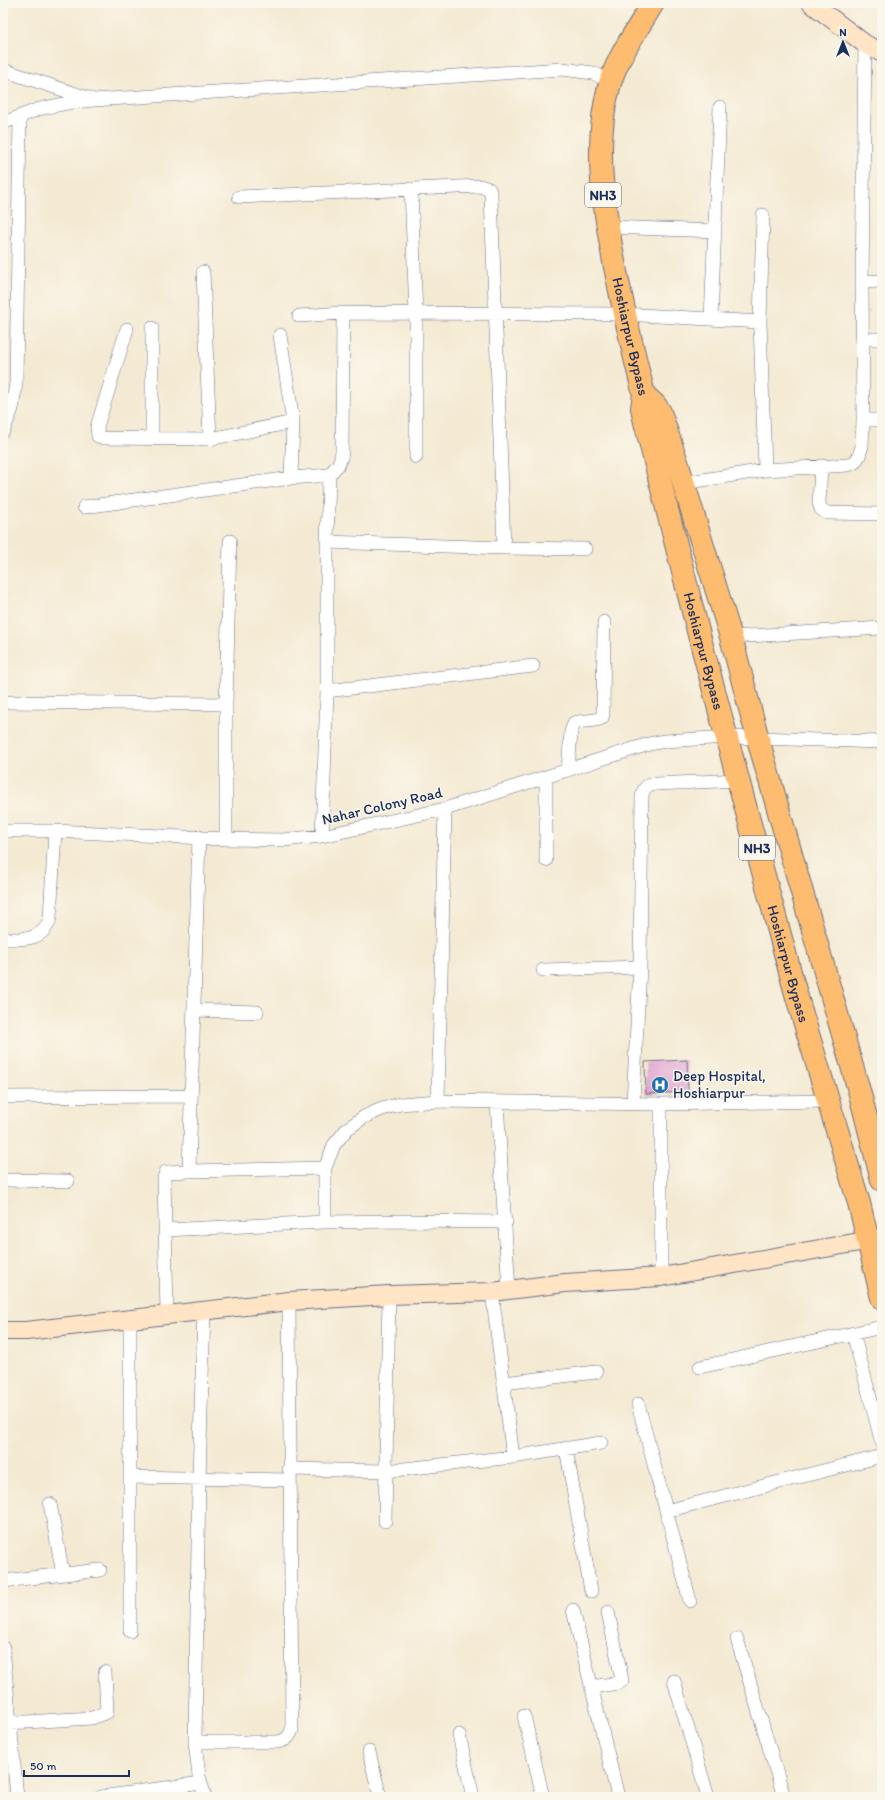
<svg xmlns="http://www.w3.org/2000/svg" width="885" height="1800" viewBox="0 0 885 1800" font-family="Itim,sans-serif">
<rect width="100%" height="100%" fill="#fbf7ec"/>
<filter id="ink" filterUnits="userSpaceOnUse"><feTurbulence type="fractalNoise" baseFrequency=".025" numOctaves="2"/><feDisplacementMap in="SourceGraphic" scale="8" xChannelSelector="R" yChannelSelector="G"/><feConvolveMatrix kernelMatrix="1 2 1 2 8 2 1 2 1" color-interpolation-filters="sRGB"/></filter>
<filter id="wash" filterUnits="userSpaceOnUse"><feTurbulence type="fractalNoise" baseFrequency=".012" numOctaves="4" result="noise"/><feDisplacementMap in="SourceGraphic" scale="16" xChannelSelector="R" yChannelSelector="G"/><feGaussianBlur stdDeviation="0.9" result="paint"/><feColorMatrix in="noise" values="0 0 0 0 0 0 0 0 0 0 0 0 0 0 0 0 0 1.4 0 .05"/><feComposite in="paint" operator="in"/></filter>
<g filter="url(#wash)">
<rect width="100%" height="100%" fill="#f4ead3"/>
<g id="blocks">
<path fill="#e2a7d2" d="M 687,1060 L 688,1092 L 646,1094 L 645,1062 Z"/>
</g>
</g>
<g filter="url(#ink)">
<use href="#blocks" fill-opacity="0" stroke="#677087" stroke-width="1"/>
<g fill="none" stroke-linecap="round" stroke-linejoin="round">
<defs>
<path id="street" d="M 3,70 L 91,99
M 3,123 L 39,109 L 68,103 L 94,100 L 562,69 L 593,73 L 610,81
M 411,189 L 416,314 L 416,457
M 239,197 L 480,186 L 489,189 L 491,195 L 504,548 L 327,542
M 763,215 L 760,322 L 765,470
M 608,227 L 715,231
M 862,282 L 882,281
M 299,316 L 343,313 L 624,314 L 760,322
M 711,319 L 720,107
M 127,329 L 97,427 L 98,436 L 103,438 L 210,439 L 203,272
M 280,335 L 293,422 L 291,478
M 862,339 L 882,339
M 863,420 L 882,420
M 3,431 L 12,409 L 16,383 L 20,117
M 152,439 L 152,328
M 210,439 L 293,422
M 821,466 L 819,503 L 821,509 L 827,513 L 882,514
M 684,483 L 765,470 L 848,465 L 855,462 L 859,456 L 862,446 L 863,420 L 862,282 L 865,44
M 84,507 L 291,478 L 329,475
M 504,548 L 585,549
M 731,637 L 882,628
M 327,691 L 533,666
M 3,702 L 226,704
M 568,770 L 571,732 L 574,723 C 583,720 593,722 602,718 L 603,714 L 604,622
M 546,777 L 546,860
M 3,831 L 55,831 L 226,839 L 283,840 L 322,836 L 445,809 L 649,744 L 665,741 L 728,737 L 882,742
M 322,836 L 327,691 L 327,542 L 329,475 L 338,465 L 341,458 L 342,451 L 343,313
M 226,839 L 226,704 L 230,541
M 3,939 C 24,939 44,941 50,918 L 55,831
M 543,970 L 640,967
M 194,1010 L 257,1012
M 3,1097 L 191,1096
M 438,1101 L 445,809
M 497,1103 L 509,1290
M 633,1103 L 640,967 L 642,796 C 644,786 647,785 657,784 L 739,780
M 189,1171 L 325,1168
M 3,1180 L 68,1181
M 325,1222 L 325,1168 L 334,1145 L 347,1129 L 364,1117 L 382,1109 L 400,1104 L 438,1101 L 661,1104 L 828,1101
M 165,1230 L 325,1222 L 404,1221 L 506,1222
M 661,1277 L 661,1104
M 492,1292 L 513,1457
M 204,1310 L 199,1478 L 195,1742 L 199,1776 L 205,1797
M 167,1314 L 164,1178 L 166,1172 L 189,1171 L 199,837
M 130,1319 L 130,1631
M 853,1333 L 882,1443
M 700,1367 L 882,1327
M 504,1383 L 596,1372
M 638,1404 L 690,1601
M 566,1448 L 591,1591
M 289,1469 L 386,1471 L 513,1457 L 601,1443
M 130,1477 L 289,1480
M 50,1504 L 63,1574
M 666,1511 L 882,1456
M 385,1521 L 389,1295
M 3,1581 L 100,1570
M 573,1610 L 618,1797
M 737,1639 L 784,1797
M 3,1648 L 17,1797
M 674,1681 L 708,1797
M 591,1687 L 619,1683 L 622,1680 L 608,1612
M 524,1716 L 543,1797
M 10,1723 L 92,1718 L 107,1712 L 105,1672
M 459,1735 L 473,1797
M 195,1742 L 278,1742 C 286,1740 289,1738 292,1730 L 289,1301
M 369,1752 L 380,1797
M 101,1797 L 201,1783"/>
<path id="secondary" d="M 811,3 L 865,44 L 882,53
M 3,1331 L 26,1331 L 289,1301 L 389,1295 L 492,1292 L 565,1283 L 661,1277 L 882,1238"/>
<g id="highway">
<path id="s1" d="M 653,3 C 639,27 618,56 610,83 C 593,142 603,203 614,262 C 623,307 633,351 644,395 L 642,408 L 644,418 L 699,635 L 796,994 L 859,1203 L 882,1298"/>
<path d="M 644,395 L 655,405 L 660,412 L 677,462 L 731,637 L 758,739 L 860,1094 L 882,1180"/>
</g>
</defs>
<use href="#street" stroke="#677087" stroke-width="14"/>
<use href="#secondary" stroke="#677087" stroke-width="20"/>
<use href="#highway" stroke="#677087" stroke-width="24"/>
<use href="#street" stroke="#fff" stroke-width="13"/>
<use href="#secondary" stroke="#ffe4c6" stroke-width="18"/>
<use href="#highway" stroke="#febc70" stroke-width="22"/>
</g>
</g>
<defs>
<symbol id="hospital-disc" viewBox="-11 -11 22 22"><circle r="9.5" fill="#1f6fb2" stroke="#fbf7ec"/><path d="M-5-5h3v3.5h4V-5h3V5h-3V1.5h-4V5h-3Z" fill="#fff"/></symbol>
</defs>
<g fill-rule="evenodd">
<use href="#hospital-disc" x="650" y="1075" width="20" height="20"/>
</g>
<g text-anchor="middle" dominant-baseline="central" stroke-width="3" stroke-linejoin="round" paint-order="stroke">
<g fill="#fbf7ec" stroke="#5e6b89" stroke-width="1">
<rect x="585" y="183" width="36" height="24" rx="3"/>
<rect x="739" y="836" width="36" height="24" rx="3"/>
</g>
<g font-size="14" font-weight="bold" fill="#1b2f5e">
<text x="603" y="195">NH3</text>
<text x="757" y="848">NH3</text>
</g>
<g font-size="15" fill="#1b2f5e" stroke="#fbf7ec">
<text stroke="none"><textPath href="#s1" startOffset="348">Hoshiarpur Bypass</textPath></text>
<text stroke="none"><textPath href="#s1" startOffset="672">Hoshiarpur Bypass</textPath></text>
<text transform="translate(382 806) rotate(-13)">Nahar Colony Road</text>
<text stroke="none"><textPath href="#s1" startOffset="996">Hoshiarpur Bypass</textPath></text>
</g>
<g font-size="15" fill="#1b2f5e" stroke="#fbf7ec" text-anchor="start">
<text x="673" y="1076">Deep Hospital,<tspan x="673" dy="17">Hoshiarpur</tspan></text>
</g>
</g>
<rect width="885" height="1800" fill="none" stroke="#fbf7ec" stroke-width="16"/>
<g transform="translate(843 42)" stroke="#fbf7ec" stroke-width="3" paint-order="stroke">
<path d="M0-3L7 15L0 10L-7 15Z" fill="#1b2f5e"/>
<text y="-6" font-size="11" font-weight="bold" text-anchor="middle" fill="#1b2f5e">N</text>
</g>
<path d="M24 1770v6h105v-6" fill="none" stroke="#1b2f5e" stroke-width="2"/>
<text x="30" y="1770" font-size="12" fill="#1b2f5e" stroke="#fbf7ec" stroke-width="3" paint-order="stroke">50 m</text>
</svg>
